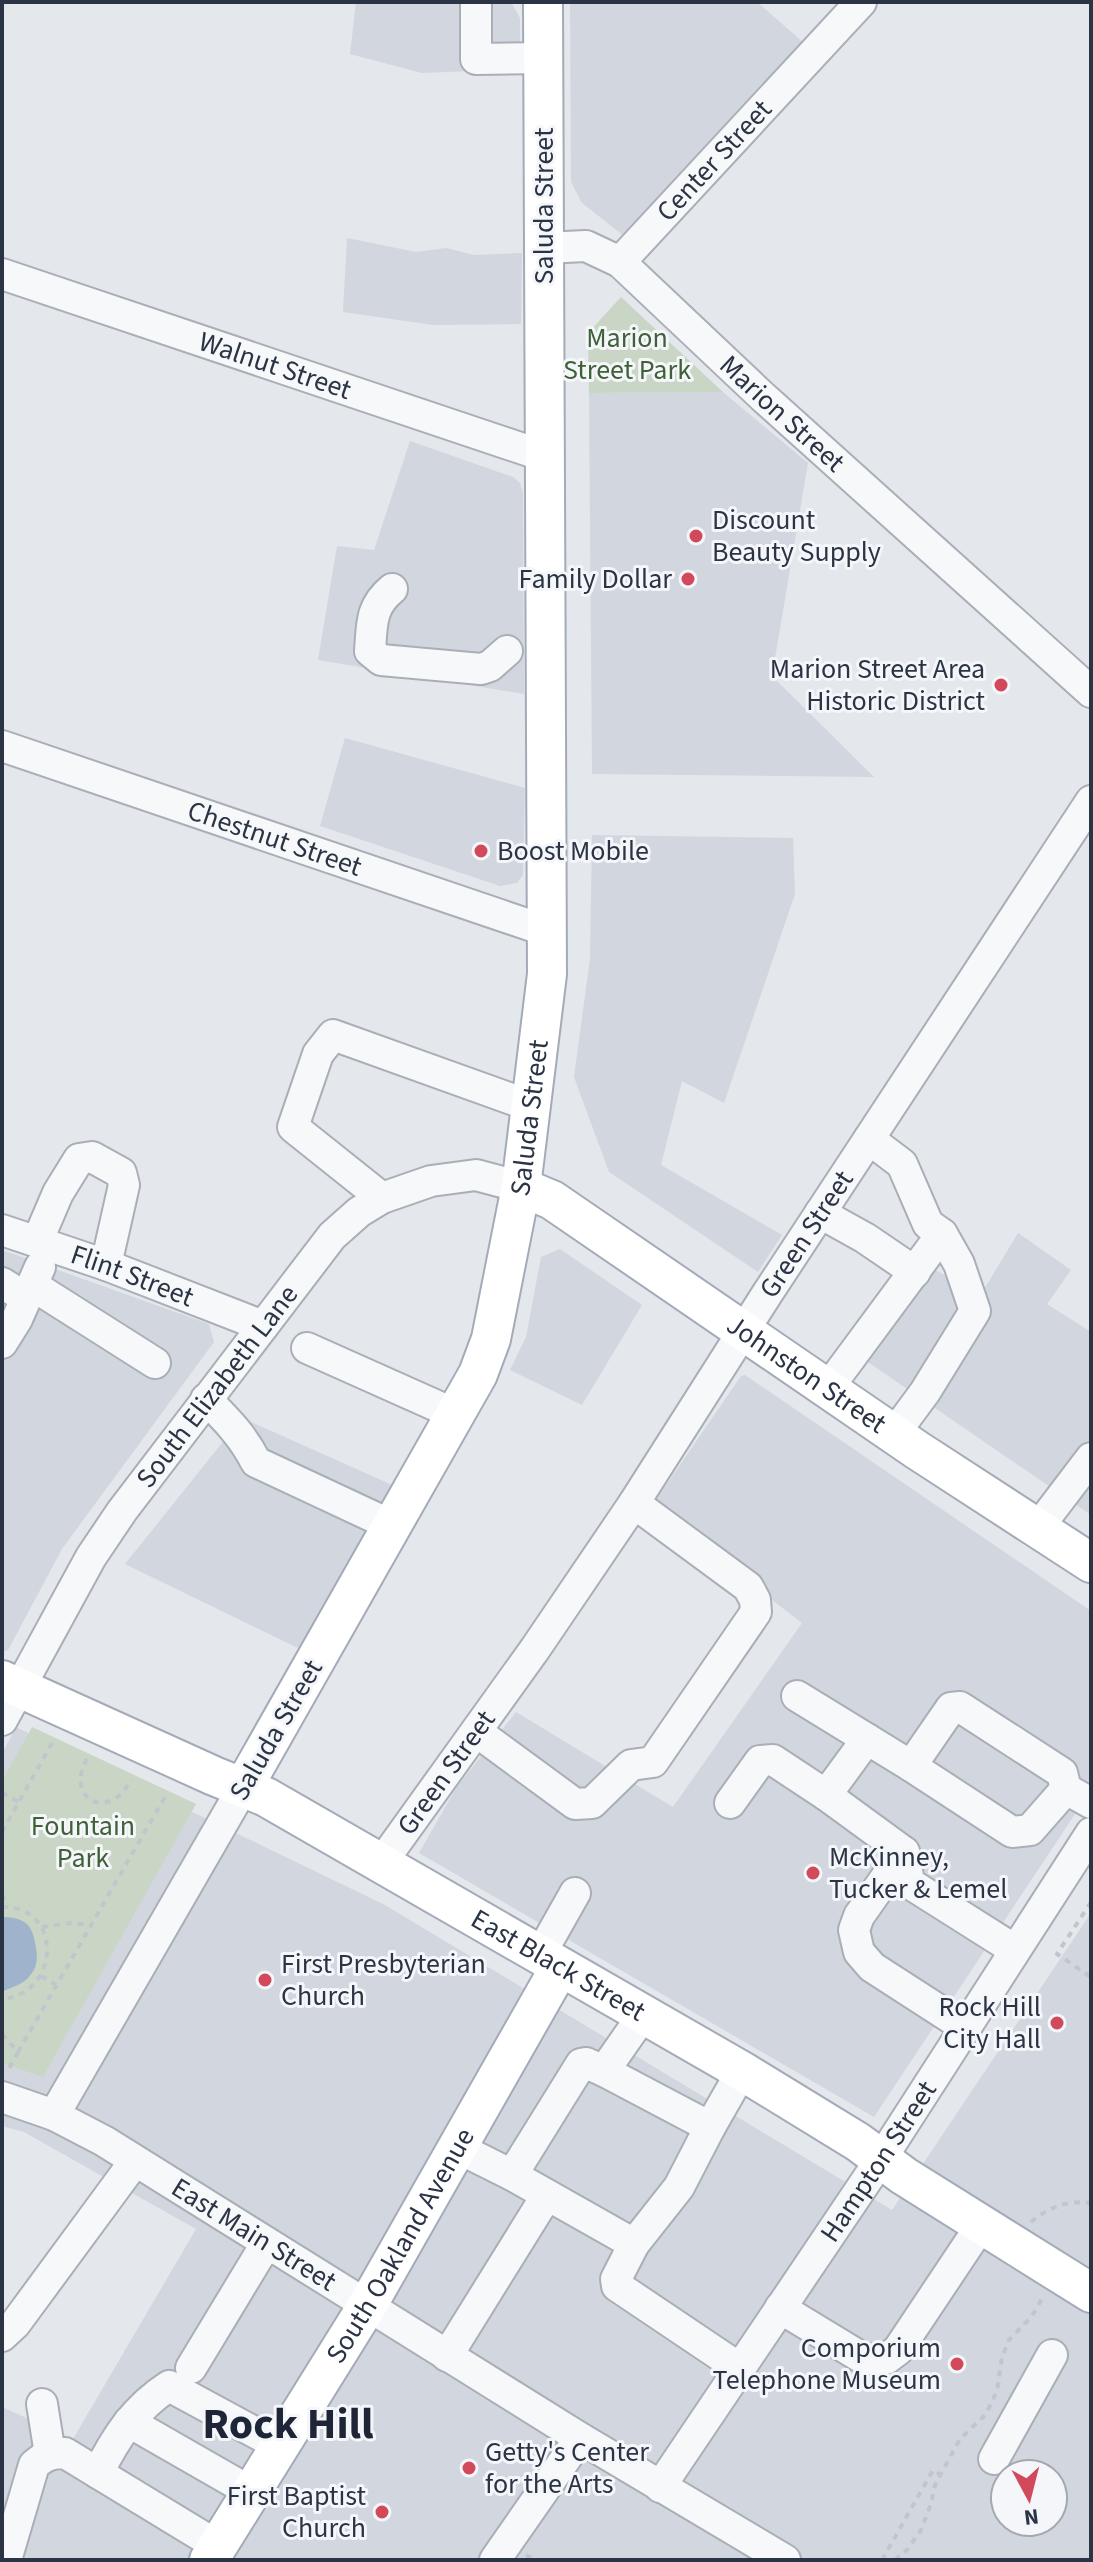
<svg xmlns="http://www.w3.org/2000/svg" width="1093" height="2562" viewBox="0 0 1093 2562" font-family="'Source Sans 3',sans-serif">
<rect width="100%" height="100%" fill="#e4e7ec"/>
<path fill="#d2d6de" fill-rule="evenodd" d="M 356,2 L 511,2 L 520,18 L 520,69 L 422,73 L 350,54 Z
M 570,2 L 757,2 L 804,43 L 624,236 L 582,203 L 571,182 Z
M 347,238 L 416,252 L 446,248 L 474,255 L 522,253 L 521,324 L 433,325 L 343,312 Z
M 723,392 L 808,463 L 772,676 L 874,777 L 592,774 L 589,393 Z
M 410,441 L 513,477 L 520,483 L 523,493 L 524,694 L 318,660 L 337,546 L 374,550 Z
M 345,738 L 525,788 L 523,875 L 517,883 L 500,886 L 320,826 Z
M 592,835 L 793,838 L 795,894 L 724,1103 L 682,1081 L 661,1165 L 782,1235 L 758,1272 L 609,1172 L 574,1077 L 590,959 Z
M 1018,1233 L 1071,1270 L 1047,1304 L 1091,1332 L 1091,1515 L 846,1347 L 914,1257 L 980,1296 Z
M 560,1249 L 642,1305 L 582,1405 L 510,1370 L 526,1337 L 541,1257 Z
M 2,1250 L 209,1324 L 214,1342 L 62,1549 L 8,1650 L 2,1652 Z
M 745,1375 L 1091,1611 L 1091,1790 L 874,2117 L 419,1853 L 456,1788 L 516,1712 L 673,1807 L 802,1623 L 651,1507 L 741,1376 Z
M 242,1418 L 399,1488 L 300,1649 L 125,1564 Z
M 16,1727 L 385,1905 L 892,2210 L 1091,1913 L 1091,2560 L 2,2560 L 2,2407 L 73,2439 L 196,2229 L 24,2132 L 2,2126 L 2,1754 ZM 1005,2474 L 1053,2474 L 1053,2522 L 1005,2522 Z"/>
<path fill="#c9d6c5" d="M 621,297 L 723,392 L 589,393 L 588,333 Z
M 32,1727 L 196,1804 L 43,2077 L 2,2063 L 2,1781 Z"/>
<path fill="#9fb4cc" d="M 4,1917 C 28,1918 33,1927 36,1948 C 38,1959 37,1968 29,1977 C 22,1985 11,1987 2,1992 L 2,1918 Z"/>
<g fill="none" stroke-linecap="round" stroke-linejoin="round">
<defs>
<g id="minor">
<path d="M 476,2 L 476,59 L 543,58"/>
<path id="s1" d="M 544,248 L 586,246 L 620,262 L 861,2"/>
<path id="s2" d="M 620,262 L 763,397 L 1091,692"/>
<path id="s3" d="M 2,274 L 547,457"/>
<path d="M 392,589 C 370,607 372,625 370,651 L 381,660 L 481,669 L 490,666 L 507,651"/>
<path id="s4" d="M 2,746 L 547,931"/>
<path d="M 869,1139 L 902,1164 L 928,1224 L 942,1234 L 959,1264 L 975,1311 L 925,1392 L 894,1434"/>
<path d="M 382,1198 L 293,1127 L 318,1054 L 333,1035 L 531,1106"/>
<path d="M 820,1213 L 865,1238 L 915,1272"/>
<path id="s5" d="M 2,1230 L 106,1265 L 263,1326"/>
<path d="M 37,1242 L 58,1193 L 79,1159 L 92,1157 L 121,1173 L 124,1185 L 106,1265"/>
<path d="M 2,1283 L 26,1298"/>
<path d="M 32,1285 L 155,1363"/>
<path d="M 2,1343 L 17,1319 L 40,1267"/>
<path d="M 307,1348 L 457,1415"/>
<path d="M 828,1388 L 942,1234"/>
<path d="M 206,1399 C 226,1419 243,1436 256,1462 L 393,1526"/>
<path d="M 1037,1529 L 1091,1458"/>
<path d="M 797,1696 L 911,1766 L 1012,1832 L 1030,1830 L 1066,1789"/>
<path id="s6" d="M 2,1720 L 91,1557 L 122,1511 L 332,1236 L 359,1212 L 382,1198 L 431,1181 L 476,1175 L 521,1187"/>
<path d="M 477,1732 L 575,1804 L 592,1803 L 631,1765 L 653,1762 L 756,1612 L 755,1600 L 748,1587 L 634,1503"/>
<path d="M 911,1766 L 951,1708 L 960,1707 L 1062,1773 L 1066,1789 L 1091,1803"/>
<path d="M 826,1795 L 904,1852 L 909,1883 L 1015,1950"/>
<path d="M 730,1803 L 760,1761 L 773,1760 L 826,1795 L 867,1739"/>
<path d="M 904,1852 L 859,1916 L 854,1930 L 859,1952 L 872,1967 L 965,2027"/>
<path id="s7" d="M 382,1862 L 535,1649 L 634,1503 L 767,1294 L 1091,801"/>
<path d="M 540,1955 L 575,1893"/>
<path d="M 604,2071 L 710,2127 L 742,2071"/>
<path id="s8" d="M 2,2097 L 54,2115 L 104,2141 L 580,2438 L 785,2560"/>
<path d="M 54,2115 L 244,1786"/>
<path d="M 456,2147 L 512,2175 L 581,2064 L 586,2063 L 604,2071 L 643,2015"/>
<path d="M 512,2175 L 634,2244 L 616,2279 L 617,2286 L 739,2368"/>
<path d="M 634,2244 L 679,2187 L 710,2127"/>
<path d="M 780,2308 L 864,2359 L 886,2359 L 898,2350 L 982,2224"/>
<path d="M 2,2336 L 15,2324 L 135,2161"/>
<path d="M 447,2356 L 547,2195"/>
<path d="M 191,2368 L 266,2244"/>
<path d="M 42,2404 L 50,2454"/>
<path d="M 129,2422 L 251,2492"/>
<path d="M 994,2459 L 1052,2355"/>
<path d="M 98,2473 C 116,2437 135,2408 169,2386 L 280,2446"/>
<path id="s9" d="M 660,2487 L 881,2159 L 1091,1833"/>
<path d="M 6,2560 L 34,2465 C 44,2456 51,2453 65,2453 L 218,2546"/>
<path d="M 495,2560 L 580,2438"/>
</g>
<g id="major">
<path id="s10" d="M 521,1187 L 552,1200 L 917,1450 L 1091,1563"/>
<path id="s11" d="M 2,1680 L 214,1776 L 266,1797 L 742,2071 L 858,2142 L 904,2176 L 1091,2293"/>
<path id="s12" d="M 244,1786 L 478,1374 L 491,1339 L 521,1187 L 547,974 L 543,2"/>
<path id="s13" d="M 209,2560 L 367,2306 L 560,1967"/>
</g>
</defs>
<use href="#minor" stroke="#a9aeb7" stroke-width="34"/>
<use href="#major" stroke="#a3abb8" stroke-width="42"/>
<path stroke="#c2c5cb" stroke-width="4" stroke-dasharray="6 6" stroke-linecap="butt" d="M 87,1759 C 63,1801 112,1822 131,1779
M 2,1793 L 19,1802
M 2,1832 L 52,1743
M 2,1895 L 7,1907
M 1091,1902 L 1057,1954 L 1091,1977
M 2,1907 C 63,1905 61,1994 2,1999
M 42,1927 L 70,1923 L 91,1925
M 41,1976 L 56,1985
M 2,2034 L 18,2052 L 8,2070
M 18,2052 L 166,1795
M 1031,2222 C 1049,2207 1067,2200 1091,2203
M 526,2555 L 535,2560
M 882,2560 L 933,2470 L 941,2475
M 895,2560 L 907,2550 L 921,2530 L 931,2504 L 935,2485 L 960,2439 L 986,2414 L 997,2391 L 1002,2357 L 1009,2340 L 1032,2316 L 1043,2297"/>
<use href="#minor" stroke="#f7f8fa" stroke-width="30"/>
<use href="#major" stroke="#fff" stroke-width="38"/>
</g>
<g fill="#d1495b" stroke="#f4f6f9" stroke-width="3">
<circle cx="696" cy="536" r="8"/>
<circle cx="688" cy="579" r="8"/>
<circle cx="1001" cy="685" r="8"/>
<circle cx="481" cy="851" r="8"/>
<circle cx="813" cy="1873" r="8"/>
<circle cx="265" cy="1980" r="8"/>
<circle cx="1057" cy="2023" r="8"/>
<circle cx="957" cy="2364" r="8"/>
<circle cx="469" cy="2468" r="8"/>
<circle cx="382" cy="2512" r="8"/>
</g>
<g text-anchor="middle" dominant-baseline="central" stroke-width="6" stroke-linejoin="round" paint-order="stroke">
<g font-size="28" fill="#2b3445" stroke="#f4f6f9">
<text stroke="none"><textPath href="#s1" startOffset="218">Center Street</textPath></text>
<text transform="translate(544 206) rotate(-90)">Saluda Street</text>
<text stroke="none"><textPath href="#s3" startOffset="288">Walnut Street</textPath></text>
<text stroke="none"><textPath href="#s2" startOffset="222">Marion Street</textPath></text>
<text stroke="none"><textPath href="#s4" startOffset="288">Chestnut Street</textPath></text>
<text stroke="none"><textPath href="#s12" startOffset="736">Saluda Street</textPath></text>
<text stroke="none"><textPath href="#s7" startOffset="758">Green Street</textPath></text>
<text stroke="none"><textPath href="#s5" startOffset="138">Flint Street</textPath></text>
<text stroke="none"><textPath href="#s10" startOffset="342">Johnston Street</textPath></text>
<text stroke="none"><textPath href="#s6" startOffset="398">South Elizabeth Lane</textPath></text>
<text transform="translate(276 1730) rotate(-60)">Saluda Street</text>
<text stroke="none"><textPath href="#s7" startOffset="110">Green Street</textPath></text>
<text stroke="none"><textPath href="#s11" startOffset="626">East Black Street</textPath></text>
<text stroke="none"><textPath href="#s9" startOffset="392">Hampton Street</textPath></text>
<text stroke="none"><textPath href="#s8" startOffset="288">East Main Street</textPath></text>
<text stroke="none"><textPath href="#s13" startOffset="368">South Oakland Avenue</textPath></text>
</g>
<g font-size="28" fill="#3f6138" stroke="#f4f6f9">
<text x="627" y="338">Marion<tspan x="627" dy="32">Street Park</tspan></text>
<text x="83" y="1826">Fountain<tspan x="83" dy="32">Park</tspan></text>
</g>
<g font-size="28" fill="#2b3445" stroke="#f4f6f9" text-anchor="start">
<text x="712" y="520">Discount<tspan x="712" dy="32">Beauty Supply</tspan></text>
<text x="672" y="579" text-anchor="end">Family Dollar</text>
<text x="985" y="669" text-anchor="end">Marion Street Area<tspan x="985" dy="32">Historic District</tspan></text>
<text x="497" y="851">Boost Mobile</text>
<text x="829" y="1857">McKinney,<tspan x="829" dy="32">Tucker &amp; Lemel</tspan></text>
<text x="281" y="1964">First Presbyterian<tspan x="281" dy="32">Church</tspan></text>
<text x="1041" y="2007" text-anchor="end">Rock Hill<tspan x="1041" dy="32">City Hall</tspan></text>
<text x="941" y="2348" text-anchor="end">Comporium<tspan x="941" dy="32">Telephone Museum</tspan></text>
<text x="485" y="2452">Getty's Center<tspan x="485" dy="32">for the Arts</tspan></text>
<text x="366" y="2496" text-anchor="end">First Baptist<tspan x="366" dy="32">Church</tspan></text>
</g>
<g font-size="44" font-weight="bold" fill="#1d2536" stroke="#f4f6f9">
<text x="288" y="2424">Rock Hill</text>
</g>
</g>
<rect width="1093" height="2562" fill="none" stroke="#2b3445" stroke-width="8"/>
<g transform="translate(1029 2498) rotate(173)"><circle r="38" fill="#f4f6f9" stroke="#a4a8b1" stroke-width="2"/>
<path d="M0-6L14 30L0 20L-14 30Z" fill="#d1495b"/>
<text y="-12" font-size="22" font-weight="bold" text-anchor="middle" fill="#2b3445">N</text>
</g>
</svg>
